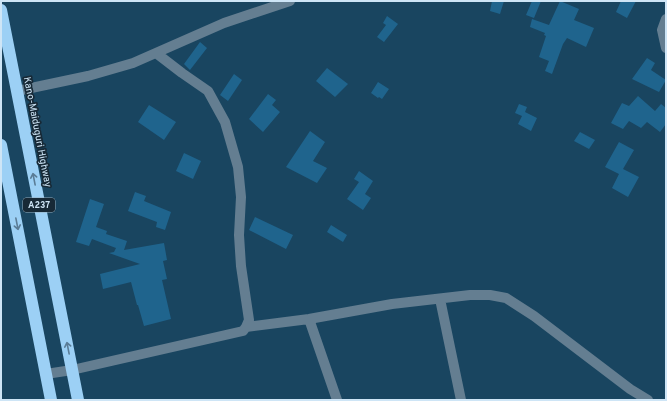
<svg xmlns="http://www.w3.org/2000/svg" width="667" height="401" viewBox="0 0 667 401" font-family="Overpass,sans-serif">
<rect width="100%" height="100%" fill="#194560"/>
<path fill="#1f648d" d="M 492,1 L 504,1 L 500,14 L 490,11 Z
M 532,1 L 541,1 L 534,18 L 526,15 Z
M 560,1 L 579,9 L 574,20 L 594,28 L 586,47 L 567,38 L 563,44 L 552,74 L 545,71 L 549,61 L 539,57 L 546,36 L 544,35 L 545,33 L 530,27 L 532,19 L 549,25 Z
M 621,1 L 636,1 L 627,18 L 616,12 Z
M 387,16 L 398,24 L 384,42 L 377,37 L 386,25 L 383,23 Z
M 200,42 L 207,48 L 190,70 L 184,64 Z
M 647,58 L 655,63 L 651,70 L 666,80 L 659,92 L 632,79 Z
M 327,68 L 348,84 L 335,97 L 316,81 Z
M 234,74 L 242,80 L 228,101 L 220,95 Z
M 378,82 L 389,89 L 382,99 L 379,97 L 378,98 L 371,93 Z
M 268,94 L 276,100 L 272,105 L 280,112 L 263,132 L 249,119 Z
M 638,96 L 655,111 L 661,104 L 666,108 L 666,124 L 660,132 L 647,122 L 641,128 L 629,121 L 623,129 L 611,123 L 622,103 L 629,106 Z
M 519,104 L 527,107 L 525,112 L 537,118 L 531,131 L 518,124 L 522,116 L 515,113 Z
M 149,105 L 176,122 L 164,140 L 138,122 Z
M 310,131 L 325,142 L 313,161 L 327,168 L 317,183 L 286,167 Z
M 580,132 L 595,140 L 589,149 L 574,141 Z
M 619,142 L 634,150 L 623,169 L 639,177 L 628,197 L 612,188 L 619,174 L 605,167 Z
M 184,153 L 201,161 L 193,179 L 176,171 Z
M 359,171 L 373,181 L 365,194 L 371,198 L 363,210 L 347,199 L 359,182 L 354,179 Z
M 135,192 L 146,196 L 144,201 L 171,212 L 165,230 L 156,227 L 157,222 L 128,211 Z
M 90,199 L 104,204 L 96,227 L 107,231 L 106,234 L 127,241 L 124,250 L 164,243 L 167,260 L 163,261 L 167,279 L 162,280 L 171,319 L 144,326 L 138,305 L 137,305 L 131,282 L 103,289 L 100,274 L 140,264 L 109,253 L 114,252 L 116,248 L 92,239 L 89,246 L 76,242 Z
M 255,217 L 293,235 L 286,249 L 249,230 Z
M 331,225 L 347,235 L 343,242 L 327,232 Z"/>
<g fill="none" stroke-linecap="round" stroke-linejoin="round">
<path stroke="#647e91" stroke-width="10" d="M 666,19 L 662,30 L 666,48
M 17,91 L 88,76 L 133,63 L 224,23 L 290,1
M 440,299 L 461,400
M 309,319 L 337,400
M 246,327 L 309,319 L 392,304 L 470,295 L 490,295 L 506,298 L 534,316 L 630,389 L 648,400
M 46,374 L 72,370 L 243,331 L 246,327 L 249,320 L 241,266 L 239,235 L 241,197 L 238,167 L 225,122 L 208,91 L 182,73 L 156,53"/>
<path stroke="#9cd0f5" stroke-width="12" d="M 1,10 L 78,400
M 1,145 L 51,400"/>
</g>
<defs><path id="oneway-shaft" d="M-6 0H5M1.5-3L5.5 0L1.5 3" fill="none" stroke-width="1.6" stroke-linecap="round" stroke-linejoin="round"/></defs>
<g stroke="#5a7c96">
<use href="#oneway-shaft" transform="translate(34 179) rotate(-101)"/>
<use href="#oneway-shaft" transform="translate(17 224) rotate(79)"/>
<use href="#oneway-shaft" transform="translate(68 348) rotate(-101)"/>
</g>
<g text-anchor="middle" dominant-baseline="central" stroke-width="3.5" stroke-linejoin="round" paint-order="stroke">
<rect fill="#172936" stroke="#97adbc" stroke-width="1" x="23" y="198" width="32" height="14" rx="3"/>
<g font-size="9" font-weight="bold" fill="#cee5f6">
<text x="39" y="205">A237</text>
</g>
<g font-size="10" fill="#cee5f6" stroke="#172936">
<text transform="translate(37 132) rotate(79)">Kano-Maiduguri Highway</text>
</g>
</g>
<rect width="667" height="401" fill="none" stroke="#cee5f6" stroke-width="4"/>
</svg>
